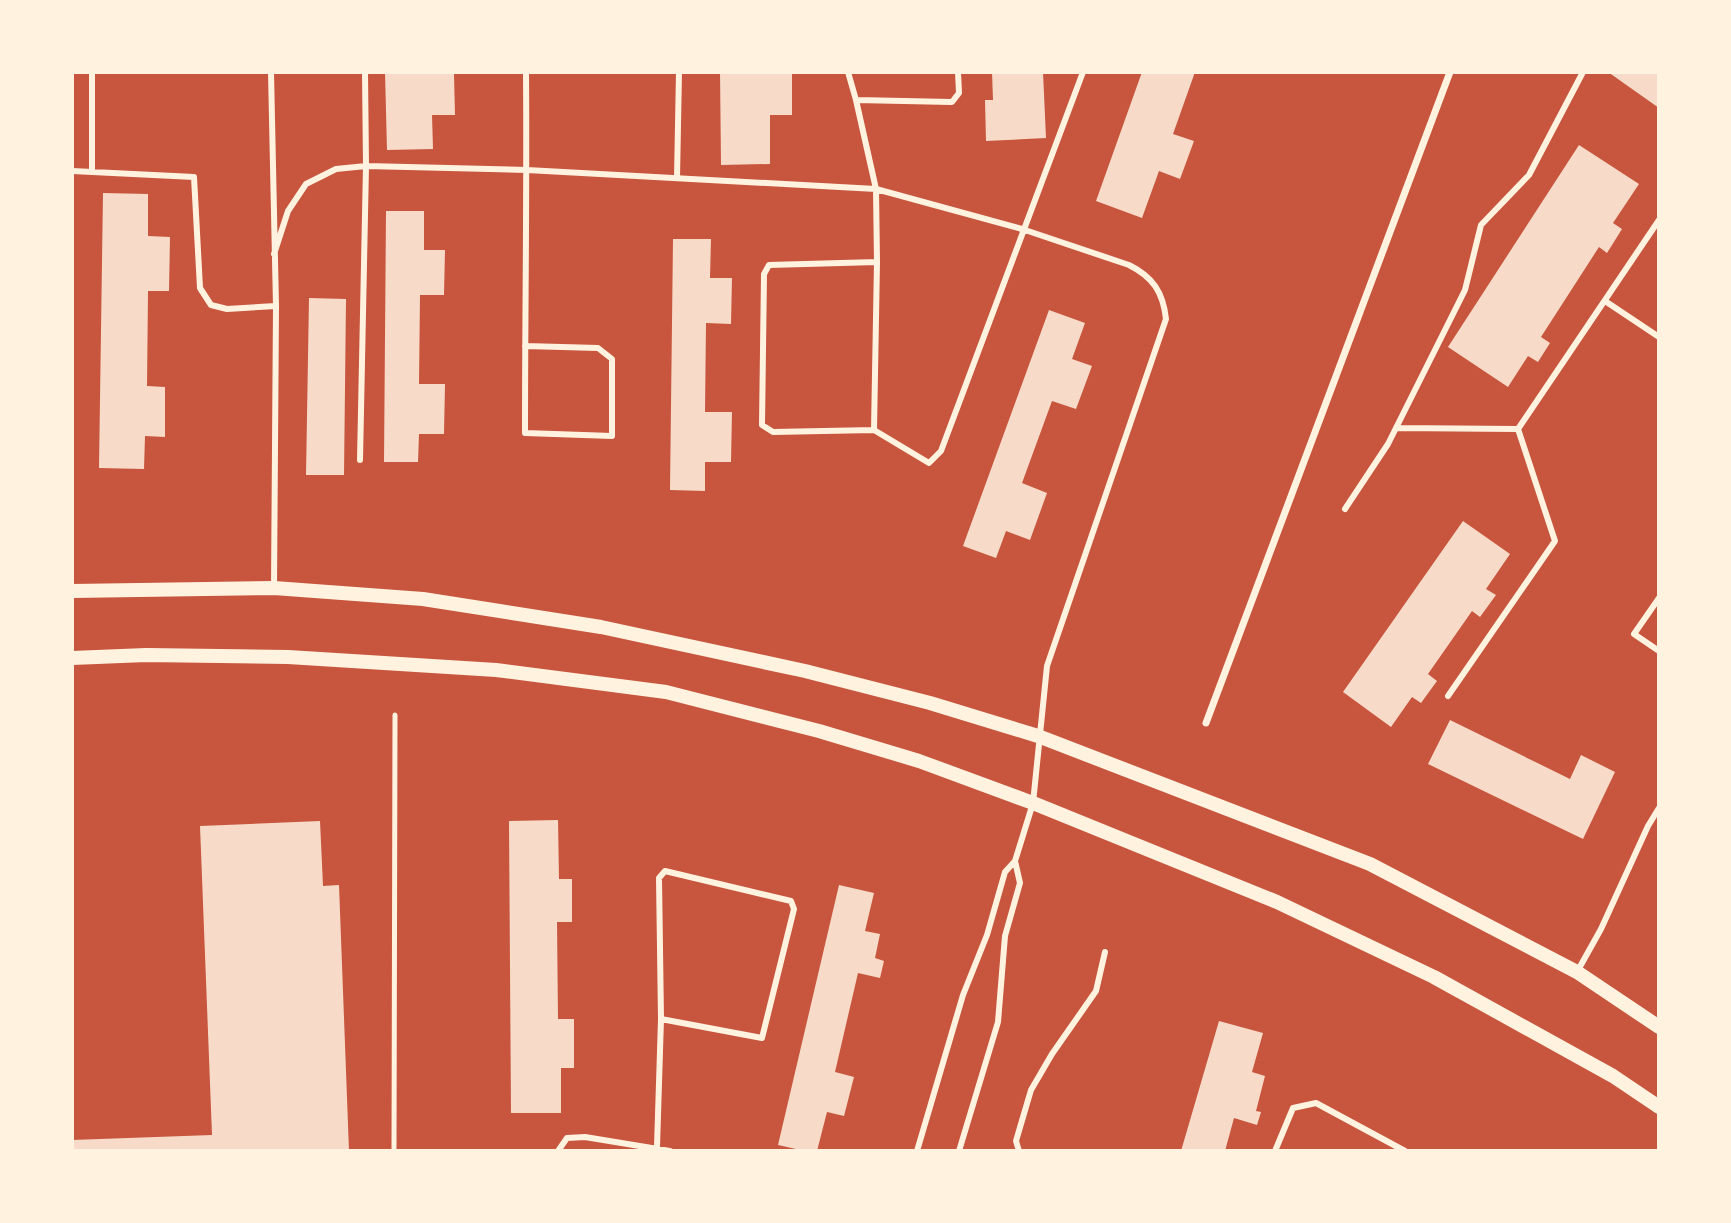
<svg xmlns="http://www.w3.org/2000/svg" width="1731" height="1223" viewBox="0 0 1731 1223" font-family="'Crimson Pro',serif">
<rect width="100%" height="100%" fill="#c8553d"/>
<path fill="#f7dbc8" d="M 385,72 L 454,74 L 455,115 L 432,115 L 433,149 L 387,150 Z
M 720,72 L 792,74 L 792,115 L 770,115 L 770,164 L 721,165 Z
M 992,72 L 1043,72 L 1046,138 L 986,141 L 985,100 L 993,100 Z
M 1142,72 L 1195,72 L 1173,134 L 1194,141 L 1180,179 L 1159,171 L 1142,218 L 1096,201 Z
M 1608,72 L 1659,72 L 1659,108 Z
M 1579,145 L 1639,184 L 1613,223 L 1622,229 L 1607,253 L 1599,247 L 1541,337 L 1550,343 L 1538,362 L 1528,356 L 1508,387 L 1448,347 Z
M 103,193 L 148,194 L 148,236 L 170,237 L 169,291 L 148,291 L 147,386 L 165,387 L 165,437 L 145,436 L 144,469 L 99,468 Z
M 386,211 L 424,211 L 424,250 L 445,250 L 444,295 L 420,295 L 419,384 L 445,384 L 444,434 L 419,434 L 418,462 L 384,462 Z
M 673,239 L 711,239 L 710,278 L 732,278 L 731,324 L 706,323 L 705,412 L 732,412 L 731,462 L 705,462 L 705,491 L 670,490 Z
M 309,298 L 346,299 L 344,475 L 306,475 Z
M 1049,310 L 1085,323 L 1072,359 L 1092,366 L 1076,409 L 1052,401 L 1022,483 L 1047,493 L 1030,540 L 1006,531 L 996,558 L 963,546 Z
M 1463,521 L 1510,554 L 1486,589 L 1496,595 L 1480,617 L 1472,611 L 1428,674 L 1437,681 L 1421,703 L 1412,697 L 1391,727 L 1343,692 Z
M 1450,720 L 1570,779 L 1581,755 L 1615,772 L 1583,839 L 1428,764 Z
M 558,820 L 559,879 L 572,879 L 572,922 L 557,922 L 558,1019 L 574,1019 L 574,1068 L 561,1068 L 561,1113 L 511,1113 L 509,821 Z
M 320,821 L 323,886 L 339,885 L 349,1151 L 72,1151 L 72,1140 L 212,1135 L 200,826 Z
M 839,885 L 874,893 L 865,931 L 880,934 L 875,958 L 884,961 L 880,978 L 858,973 L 835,1072 L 854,1077 L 844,1116 L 827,1112 L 817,1151 L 805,1151 L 778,1145 Z
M 1219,1021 L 1263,1033 L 1252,1072 L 1265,1076 L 1256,1111 L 1261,1112 L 1257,1125 L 1234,1118 L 1225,1151 L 1181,1151 Z"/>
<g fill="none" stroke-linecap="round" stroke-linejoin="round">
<path stroke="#fff3e0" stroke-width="5" d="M 394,1151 L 395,715"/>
<path stroke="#fff3e0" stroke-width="6" d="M 92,72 L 92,172
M 271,72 L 276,306 L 274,588
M 848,72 L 856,100 L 952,102 L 959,93 L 958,72
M 856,100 L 876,189 L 877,262
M 72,171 L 194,177 L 200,288 L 211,305 L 227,309 L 276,306
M 677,178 L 679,72
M 274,254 L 288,211 L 306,184 L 336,169 L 366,166 L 527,170 L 876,189 L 1022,229 L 1129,265 C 1153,277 1163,292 1166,319 L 1047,666 L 1033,803 L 1015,861 L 1005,872 L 987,935 L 963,995 L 917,1151
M 1605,301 L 1659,337
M 525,346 L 598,348 L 612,359 L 612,436 L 525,433 C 525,313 527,193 526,72
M 1396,428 L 1518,429
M 874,430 L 877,262 L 769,265 L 764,274 L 762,425 L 773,432 L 874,430 L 929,463 L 941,451 L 1083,72
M 360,460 L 366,166 L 365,72
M 1345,509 L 1388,444 L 1465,290 L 1481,225 L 1529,175 L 1583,72
M 1659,598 L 1634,634 L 1659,651
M 1448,696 L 1555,541 L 1518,429 L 1659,220
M 1577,972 L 1601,929 L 1648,826 L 1659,808
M 657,1147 L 661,1019 L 659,878 L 665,871 L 791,901 L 794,909 L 762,1038 L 661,1019
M 558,1151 L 567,1138 L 585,1137 L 670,1151
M 959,1151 L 998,1022 L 1005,936 L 1020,883 L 1015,861
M 1019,1151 L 1016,1141 L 1031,1090 L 1052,1054 L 1096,991 L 1105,952
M 1275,1151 L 1293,1108 L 1316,1103 L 1405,1151"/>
<path stroke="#fff3e0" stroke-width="7" d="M 1206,723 L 1450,72"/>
<path stroke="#fff3e0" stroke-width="14" d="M 72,591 L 274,588 L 423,599 L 601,627 L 805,671 L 930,703 L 1038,736 L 1370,864 L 1577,972 L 1659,1027
M 72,658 L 146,655 L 288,657 L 496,670 L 666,692 L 819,731 L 919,761 L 1033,803 L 1277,902 L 1434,977 L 1613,1076 L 1659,1107"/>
</g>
<rect width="1731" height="1223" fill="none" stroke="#fff3e0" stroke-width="148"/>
</svg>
